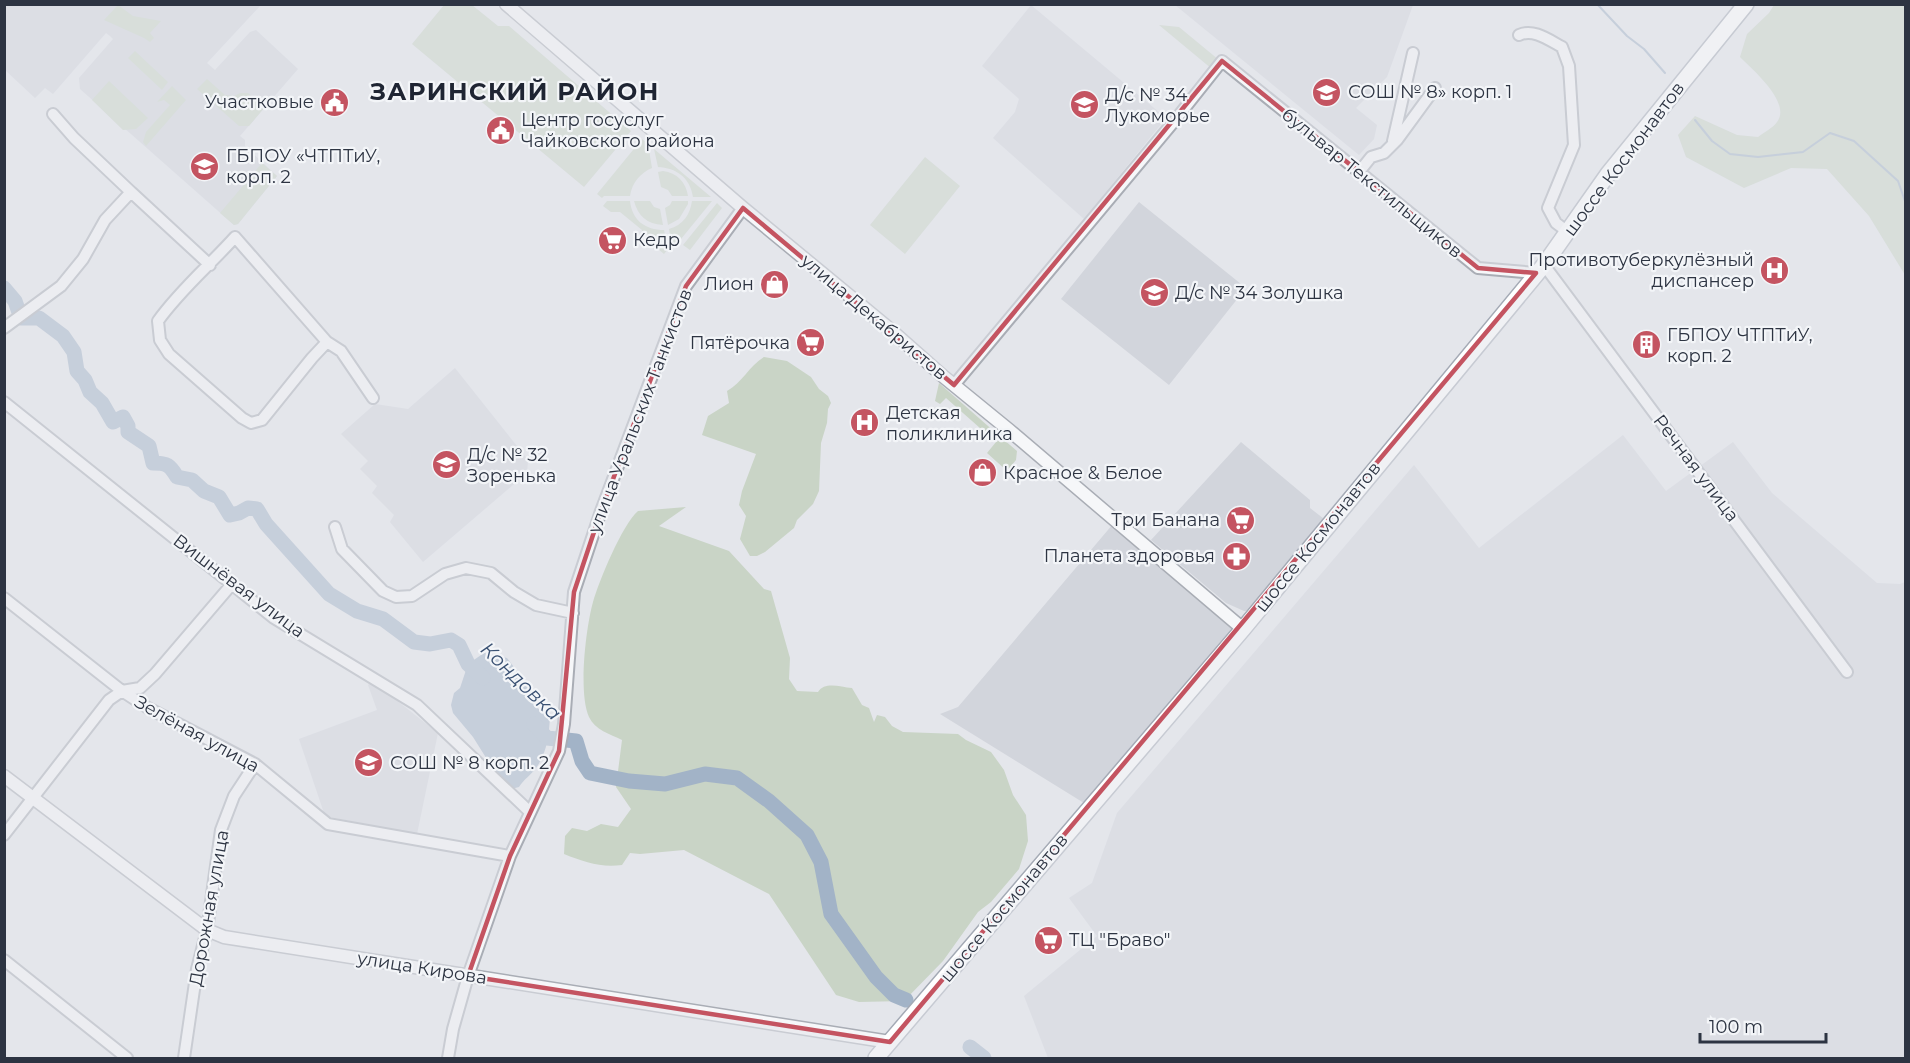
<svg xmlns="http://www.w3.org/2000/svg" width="1910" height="1063" viewBox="0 0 1910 1063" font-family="Montserrat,sans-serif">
<rect width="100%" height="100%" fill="#e4e6eb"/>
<path fill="#d2d5dc" d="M 4,5 L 261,5 L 207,63 L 215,70 L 250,32 L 256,30 L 298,69 L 240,136 L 245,140 L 245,146 L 277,176 L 238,224 L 234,225 L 80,89 L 79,78 L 113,39 L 110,36 L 106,33 L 53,94 L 45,88 L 35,98 L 5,70 Z
M 1031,5 L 1166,118 L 1084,219 L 993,138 L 1015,112 L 1019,99 L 982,66 Z
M 1175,5 L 1413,5 L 1387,77 L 1356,108 L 1377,125 L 1374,139 L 1359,155 Z
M 1139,202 L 1246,288 L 1169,385 L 1061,299 Z
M 455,368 L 528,460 L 527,473 L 423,562 L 390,522 L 394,515 L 372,493 L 377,486 L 360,469 L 368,461 L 341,434 L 375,404 L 408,409 Z
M 1623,435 L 1666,491 L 1733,442 L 1772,493 L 1877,583 L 1900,584 L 1905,582 L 1905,1058 L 1048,1058 L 1024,996 L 1097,936 L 1069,898 L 1092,883 L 1117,813 L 1414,465 L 1479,548 Z
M 1241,442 L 1310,500 L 1310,508 L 1328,522 L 1254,611 L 1244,611 L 1226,603 L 1151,540 Z
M 1113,524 L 1234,631 L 1084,803 L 940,714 L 958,707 Z
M 372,681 L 438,733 L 417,834 L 325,816 L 299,739 L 377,710 L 368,685 Z"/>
<path fill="#c9d4c6" d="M 118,5 L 133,16 L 161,21 L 150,33 L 154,38 L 150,42 L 144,38 L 104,20 Z
M 444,5 L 472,5 L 498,26 L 509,26 L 631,131 L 584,187 L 412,44 Z
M 1774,5 L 1905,5 L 1905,275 L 1869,216 L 1827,169 L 1791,168 L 1744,188 L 1686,157 L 1678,135 L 1695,116 L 1737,135 L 1758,137 C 1764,132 1773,128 1777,122 C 1792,103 1752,69 1740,57 L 1747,34 L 1769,13 Z
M 1159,25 L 1179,27 L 1219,60 L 1212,69 Z
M 135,51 L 168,82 L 162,90 L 128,58 Z
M 207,79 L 225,95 L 234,96 L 240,93 L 248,93 L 265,107 L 249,126 L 239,126 L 197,89 Z
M 109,81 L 148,118 L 136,129 L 123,130 L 92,100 Z
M 172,86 L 186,100 L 146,146 L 143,142 L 146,132 L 170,105 L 164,100 L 157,102 Z
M 642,139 L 648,144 L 652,168 C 640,173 632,183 630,196 L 604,196 L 602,198 L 597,194 Z
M 654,149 L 711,197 L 693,197 C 690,177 676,168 658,167 Z
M 925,157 L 960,186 L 905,254 L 870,225 Z
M 262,163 L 277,176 L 238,224 L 234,225 L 220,213 Z
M 663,171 C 677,173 686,182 688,196 L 672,196 L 668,190 L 661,187 L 658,172 Z
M 607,201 L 630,201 C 632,220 645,230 664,230 L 668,249 L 664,254 L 642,235 L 642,230 L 620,212 L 611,212 L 603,206 Z
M 634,201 L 650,201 L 654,207 L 660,209 L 663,225 C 647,224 638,216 634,201 Z
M 672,201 L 688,201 L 688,204 L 679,219 L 668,225 L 665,208 L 670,205 Z
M 692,201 L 712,201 L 672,250 L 669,229 C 683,225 690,215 692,201 Z
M 717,203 L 722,208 L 690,250 L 683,245 Z
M 764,357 L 787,361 L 811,377 L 819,389 L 828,396 L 831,403 L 828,409 L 827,423 L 821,443 L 819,491 L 813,504 L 797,520 L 794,528 L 765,552 L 757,556 L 750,556 L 740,539 L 746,516 L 739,505 L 742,491 L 756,454 L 702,435 L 708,416 L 729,403 L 727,391 C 742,383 749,366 764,357 Z
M 939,383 L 996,433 L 989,436 L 946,398 L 940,404 L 935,401 Z
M 1003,439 L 1017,451 L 1016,460 L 1007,471 L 987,453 L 996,442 Z
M 686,507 L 659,526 L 729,551 L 764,589 L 771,591 L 790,658 L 789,679 L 797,691 L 818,692 C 825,681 840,687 852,688 L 862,705 L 869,708 L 874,722 L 877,715 L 885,717 L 892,726 L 903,732 L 958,734 L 966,740 L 991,752 L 1004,770 L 1013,795 L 1026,815 L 1028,841 L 1019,869 L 991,902 L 978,912 L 943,961 L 904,1001 L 859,1002 L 836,995 L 769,894 L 684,850 L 640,854 L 630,853 L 622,865 C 601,868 584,862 564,854 L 565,836 L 572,828 L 587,831 L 601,824 L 618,827 L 631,809 L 616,787 L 622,740 C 610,734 595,730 589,717 C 578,693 586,627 593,602 C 599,581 622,525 638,511 Z"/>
<path fill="#a2b3c7" d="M 484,653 L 507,658 L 532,691 L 537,708 L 550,716 C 549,735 547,753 536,768 C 531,775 524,779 519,787 L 511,789 L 505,788 L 473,737 L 453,713 L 451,705 L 454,693 L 460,688 L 468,664 Z"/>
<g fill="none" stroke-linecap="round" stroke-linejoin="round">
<path stroke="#a2b3c7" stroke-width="2" d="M 1597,4 L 1627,36 L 1644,49 L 1665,73
M 1695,120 L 1712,141 L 1730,154 L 1758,157 L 1803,152 L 1830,133 L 1854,141 L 1898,181 L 1906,204"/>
<path stroke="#a2b3c7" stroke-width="15" d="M 4,288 L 15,301 L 21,318 L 39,318 L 63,336 L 74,352 L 77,371 L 85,380 L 90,392 L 102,403 L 113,422 L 123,417 L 128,426 L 128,432 L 149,446 L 153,463 C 167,463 170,465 177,477 L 192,480 L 204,491 L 219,497 L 230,515 L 239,513 L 248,508 L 257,509 L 266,524 L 329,594 L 357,611 L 383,619 L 414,642 L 430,644 L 451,640 L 459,645 L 468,664 L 483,678
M 534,724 L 547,738 L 576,741 L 582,761 L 590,773 L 629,781 L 665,784 L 705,774 L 737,778 L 769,801 L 807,835 L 821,862 L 831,914 L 876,977 L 894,995 L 906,1000
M 970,1047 L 984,1058"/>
<defs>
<path id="minor" d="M 1519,35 C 1533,28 1549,40 1562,47 L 1569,66 L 1574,145 L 1548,208 L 1556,223 L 1568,232
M 1393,141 L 1413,53
M 1359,172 L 1371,157 L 1384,153 L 1397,140 L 1435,88
M 131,192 L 210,265
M 1544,265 L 1847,672
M 4,328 L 61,286 L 83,259 L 105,220 L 131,192 L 74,138 L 53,114
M 327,342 L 312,358 L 262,420 L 251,423 L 242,418 L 169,354 L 160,340 L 158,321 C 180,290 210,265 235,237 L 327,342 L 341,351 L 373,398
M 954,385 L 1176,119 L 1222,61 L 1478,268 L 1536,273
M 4,402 L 274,618 L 417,705 L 530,812
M 335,527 L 342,549 L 383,591 L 396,597 L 412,596 L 445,574 L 466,568 L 491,573 L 514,592 L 536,605 L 573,613
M 4,598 L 122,691 L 148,708 L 255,764 L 328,824 L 510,856
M 4,835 L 109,700 L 122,691 L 140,688 L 155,674 L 232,584
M 4,960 L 127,1058
M 184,1058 L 197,969 L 207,930 L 221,830 L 234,796 L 255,764
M 448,1058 L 453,1029 L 468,976 L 510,856 L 559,751 L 564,724 L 574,592 L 601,511 L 686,286 L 743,208"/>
<path id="tertiary" d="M 506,4 L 743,208 L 892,331 L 944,377 L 1009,430 L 1243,629
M 4,776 L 207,930 L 224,937 L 890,1042"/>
<path id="primary" d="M 876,1058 L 1243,629 L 1544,265 L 1608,174 L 1746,4"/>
</defs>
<use href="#minor" stroke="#a9adb5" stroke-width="14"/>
<use href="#tertiary" stroke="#a9adb5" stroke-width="15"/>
<use href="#primary" stroke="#a4aab5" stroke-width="18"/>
<use href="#minor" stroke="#f6f7f9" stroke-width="10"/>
<use href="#tertiary" stroke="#f6f7f9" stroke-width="12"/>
<use href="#primary" stroke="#fff" stroke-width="15"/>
</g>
<path d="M0 0H1910V1063H0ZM 1222,61 L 1478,268 L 1536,273 L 890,1042 L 468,976 L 510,856 L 559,751 L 574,592 L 601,511 L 686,286 L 743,208 L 954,385 Z" fill="#e4e6eb" fill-opacity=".55" fill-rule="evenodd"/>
<path fill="none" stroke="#c45461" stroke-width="4.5" stroke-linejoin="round" d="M 1222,61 L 1478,268 L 1536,273 L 890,1042 L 468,976 L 510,856 L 559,751 L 574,592 L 601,511 L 686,286 L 743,208 L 954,385 Z"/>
<defs>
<symbol id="school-disc" viewBox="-11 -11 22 22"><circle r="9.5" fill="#c45461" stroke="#f3f5f8"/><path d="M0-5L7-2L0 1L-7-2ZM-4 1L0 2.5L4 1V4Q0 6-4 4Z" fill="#fff"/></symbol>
<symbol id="civic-disc" viewBox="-11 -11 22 22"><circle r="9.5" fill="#c45461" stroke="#f3f5f8"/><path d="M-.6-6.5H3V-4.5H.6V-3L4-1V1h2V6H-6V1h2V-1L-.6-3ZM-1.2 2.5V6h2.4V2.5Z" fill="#fff"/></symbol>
<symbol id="university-disc" viewBox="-11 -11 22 22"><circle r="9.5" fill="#c45461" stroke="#f3f5f8"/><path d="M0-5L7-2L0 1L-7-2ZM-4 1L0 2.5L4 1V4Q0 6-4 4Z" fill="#fff"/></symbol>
<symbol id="supermarket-disc" viewBox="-11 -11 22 22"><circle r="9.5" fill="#c45461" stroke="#f3f5f8"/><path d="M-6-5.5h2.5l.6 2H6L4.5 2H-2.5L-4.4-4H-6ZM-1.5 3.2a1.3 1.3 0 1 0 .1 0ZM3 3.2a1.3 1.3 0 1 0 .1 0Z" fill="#fff"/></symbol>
<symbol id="hospital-disc" viewBox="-11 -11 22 22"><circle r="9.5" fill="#c45461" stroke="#f3f5f8"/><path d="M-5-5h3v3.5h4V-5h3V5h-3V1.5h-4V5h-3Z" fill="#fff"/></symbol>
<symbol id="shop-disc" viewBox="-11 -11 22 22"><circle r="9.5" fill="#c45461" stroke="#f3f5f8"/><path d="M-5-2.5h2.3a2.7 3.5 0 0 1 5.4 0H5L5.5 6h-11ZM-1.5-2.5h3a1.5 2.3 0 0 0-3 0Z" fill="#fff"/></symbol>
<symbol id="building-disc" viewBox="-11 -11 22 22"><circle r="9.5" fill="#c45461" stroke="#f3f5f8"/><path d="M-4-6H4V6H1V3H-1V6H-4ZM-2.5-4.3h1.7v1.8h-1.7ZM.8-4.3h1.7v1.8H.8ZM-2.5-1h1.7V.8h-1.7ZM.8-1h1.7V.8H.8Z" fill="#fff"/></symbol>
<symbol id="pharmacy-disc" viewBox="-11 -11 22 22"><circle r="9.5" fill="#c45461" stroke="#f3f5f8"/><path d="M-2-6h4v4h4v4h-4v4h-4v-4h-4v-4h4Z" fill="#fff"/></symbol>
</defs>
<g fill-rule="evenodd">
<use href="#school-disc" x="1310" y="76" width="33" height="33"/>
<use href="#civic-disc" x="318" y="86" width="33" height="33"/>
<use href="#school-disc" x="1068" y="88" width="33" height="33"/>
<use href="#civic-disc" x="484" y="114" width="33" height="33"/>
<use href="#university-disc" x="188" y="150" width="33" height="33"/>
<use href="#supermarket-disc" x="596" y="224" width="33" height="33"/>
<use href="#hospital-disc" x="1758" y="254" width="33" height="33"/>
<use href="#shop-disc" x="758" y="268" width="33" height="33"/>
<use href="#school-disc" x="1138" y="276" width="33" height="33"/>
<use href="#supermarket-disc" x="794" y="326" width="33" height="33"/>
<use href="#building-disc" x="1630" y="328" width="33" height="33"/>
<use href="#hospital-disc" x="848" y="406" width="33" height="33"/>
<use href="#school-disc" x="430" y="448" width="33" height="33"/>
<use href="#shop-disc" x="966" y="456" width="33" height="33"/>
<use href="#supermarket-disc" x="1224" y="504" width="33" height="33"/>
<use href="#pharmacy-disc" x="1220" y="540" width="33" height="33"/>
<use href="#school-disc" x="352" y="746" width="33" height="33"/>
<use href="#supermarket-disc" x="1032" y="924" width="33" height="33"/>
</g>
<g text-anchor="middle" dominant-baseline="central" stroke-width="4.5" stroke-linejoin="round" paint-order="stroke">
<g font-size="18" fill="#2d3442" stroke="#f3f5f8" text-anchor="start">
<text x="1348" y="92">СОШ № 8» корп. 1</text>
<text x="1105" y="95">Д/с № 34<tspan x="1105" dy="21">Лукоморье</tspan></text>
<text x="314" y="102" text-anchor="end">Участковые</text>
<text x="521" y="120">Центр госуслуг<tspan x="521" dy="21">Чайковского района</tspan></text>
<text x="226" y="156">ГБПОУ «ЧТПТиУ,<tspan x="226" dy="21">корп. 2</tspan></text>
<text x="633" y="240">Кедр</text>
<text x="1754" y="260" text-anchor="end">Противотуберкулёзный<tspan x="1754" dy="21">диспансер</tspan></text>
<text x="754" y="284" text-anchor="end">Лион</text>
<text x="1175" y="293">Д/с № 34 Золушка</text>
<text x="1667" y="335">ГБПОУ ЧТПТиУ,<tspan x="1667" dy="21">корп. 2</tspan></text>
<text x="790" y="343" text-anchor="end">Пятёрочка</text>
<text x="886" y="413">Детская<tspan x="886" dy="21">поликлиника</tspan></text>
<text x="467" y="455">Д/с № 32<tspan x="467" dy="21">Зоренька</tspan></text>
<text x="1003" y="473">Красное &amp; Белое</text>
<text x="1220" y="520" text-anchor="end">Три Банана</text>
<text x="1215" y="556" text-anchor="end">Планета здоровья</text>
<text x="390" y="763">СОШ № 8 корп. 2</text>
<text x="1069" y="940">ТЦ "Браво"</text>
</g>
<g font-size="18" fill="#2d3442" stroke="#f3f5f8">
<text transform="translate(1624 159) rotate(-53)">шоссе Космонавтов</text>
<text transform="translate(1372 183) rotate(39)">бульвар Текстильщиков</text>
<text transform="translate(874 317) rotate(40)">улица Декабристов</text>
<text transform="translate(640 411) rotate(-69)">улица Уральских Танкистов</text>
<text transform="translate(1696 468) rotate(53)">Речная улица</text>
<text transform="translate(1318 537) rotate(-51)">шоссе Космонавтов</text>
<text transform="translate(239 586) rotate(37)">Вишнёвая улица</text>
<text transform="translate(197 734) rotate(29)">Зелёная улица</text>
<text transform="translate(209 908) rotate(-80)">Дорожная улица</text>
<text transform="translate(1004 908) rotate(-50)">шоссе Космонавтов</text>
<text transform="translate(422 968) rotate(9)">улица Кирова</text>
</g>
<g font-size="20" font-style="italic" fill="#3a5173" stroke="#f3f5f8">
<text transform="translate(521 681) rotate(44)">Кондовка</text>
</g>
<g font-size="24" font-weight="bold" letter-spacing="1.5" fill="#1f2533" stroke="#f3f5f8">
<text x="515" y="91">ЗАРИНСКИЙ РАЙОН</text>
</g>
</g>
<rect width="1910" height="1063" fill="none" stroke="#2d3442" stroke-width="12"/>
<path d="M1700 1033v9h126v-9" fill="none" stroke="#2d3442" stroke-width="3"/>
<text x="1709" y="1033" font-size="18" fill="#2d3442" stroke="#f3f5f8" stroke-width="4.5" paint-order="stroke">100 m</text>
</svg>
